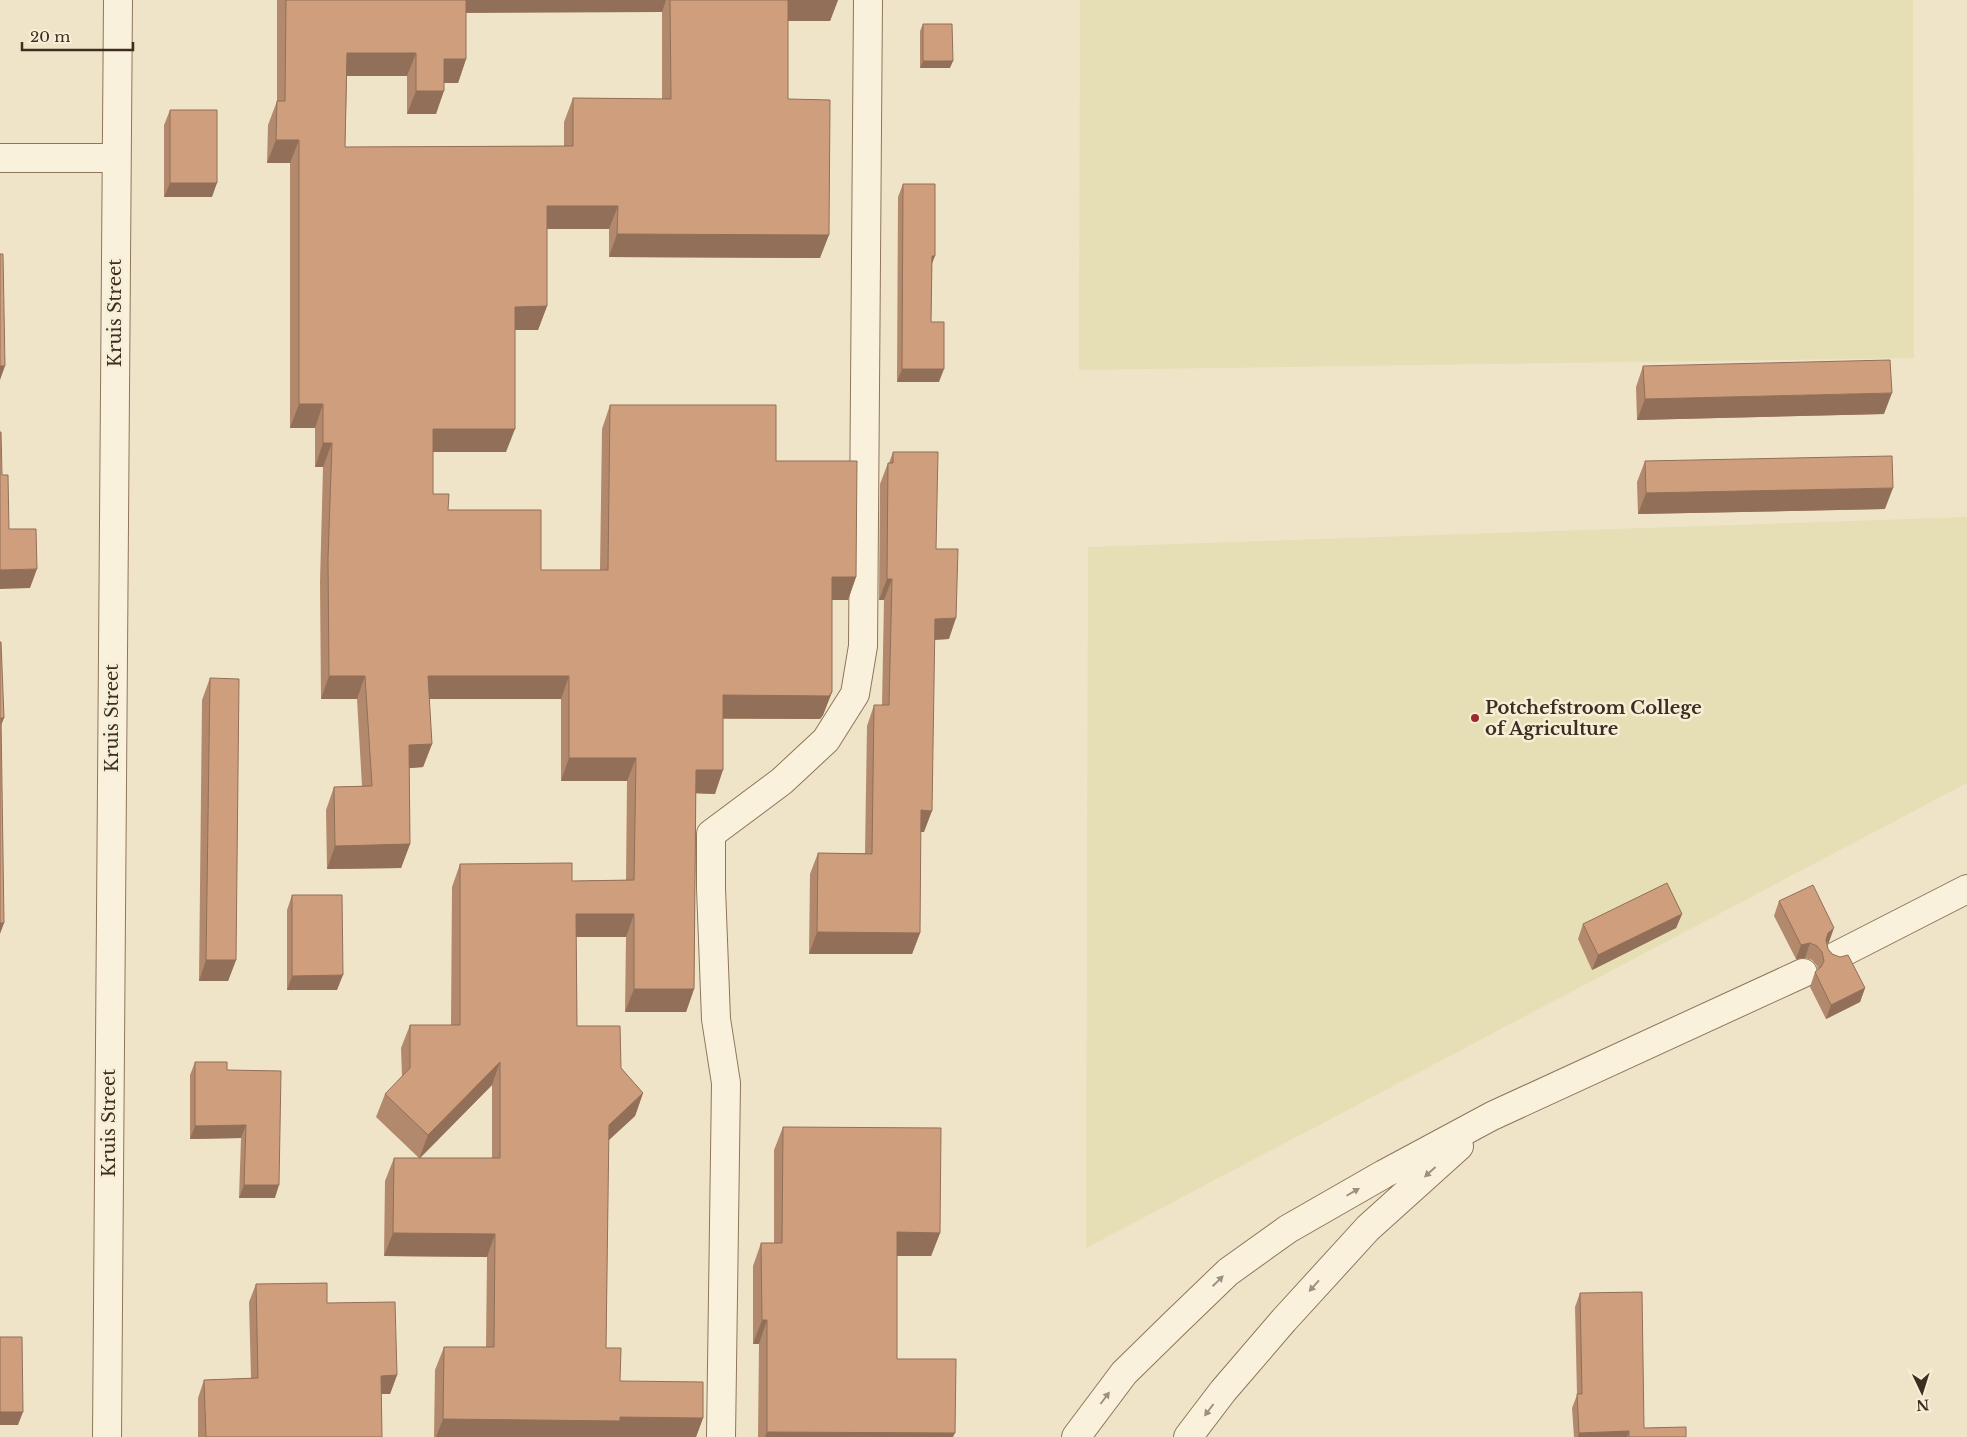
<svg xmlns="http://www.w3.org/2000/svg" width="1967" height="1437" viewBox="0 0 1967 1437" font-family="'Libre Baskerville',serif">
<rect width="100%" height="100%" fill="#f0e4c8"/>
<path fill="#e6deb5" d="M 1080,0 L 1913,0 L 1914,358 L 1079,370 Z
M 1967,517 L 1967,783 L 1086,1248 L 1088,547 Z"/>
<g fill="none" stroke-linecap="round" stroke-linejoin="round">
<defs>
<path id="minor" d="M 0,158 L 116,158
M 1836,956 L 1967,889
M 107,1437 L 118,0
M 721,1437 L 726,1083 L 716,1019 L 711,888 L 711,834 L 782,781 L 826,740 L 855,694 L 863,646 L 868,0
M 1076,1437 L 1124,1373 L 1174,1324 L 1228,1272 L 1288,1229 L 1384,1174 L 1492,1116 L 1803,973
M 1188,1437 L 1223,1391 L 1284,1320 L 1368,1228 L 1459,1146"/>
</defs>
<use href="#minor" stroke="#8d765c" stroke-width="30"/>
<use href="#minor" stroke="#faf1dc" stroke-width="28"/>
</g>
<path fill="#b2896c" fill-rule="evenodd" d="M 277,0 L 838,0 L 830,21 L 788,21 L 788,99 L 820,258 L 609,257 L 609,229 L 547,229 L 547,306 L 538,330 L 515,330 L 506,452 L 433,452 L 433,494 L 448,510 L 541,570 L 600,570 L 602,429 L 610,405 L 776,461 L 856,577 L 848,600 L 832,600 L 832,692 L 823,715 L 820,719 L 723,719 L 715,794 L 696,793 L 694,989 L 686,1012 L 625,1012 L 626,937 L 576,937 L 577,1026 L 621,1068 L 643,1093 L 635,1116 L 608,1141 L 606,1348 L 620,1381 L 703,1418 L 696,1437 L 434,1437 L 435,1370 L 444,1347 L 486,1347 L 487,1257 L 384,1256 L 385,1181 L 394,1158 L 419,1158 L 376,1117 L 385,1094 L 402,1077 L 401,1048 L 410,1025 L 451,1025 L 452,887 L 460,864 L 572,881 L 626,880 L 627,781 L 561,781 L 561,699 L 429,699 L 432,744 L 423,767 L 409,768 L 410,844 L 401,868 L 327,869 L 326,810 L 334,787 L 362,786 L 357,699 L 321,699 L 320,582 L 323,467 L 315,467 L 315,428 L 290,428 L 290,163 L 267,163 L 268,125 L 277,101 ZM 466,12 L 662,12 L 662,99 L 573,98 L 564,122 L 564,146 L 345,147 L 347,76 L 407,76 L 407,114 L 436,114 L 444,83 L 458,83 L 466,59 ZM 492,1085 L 492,1158 L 420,1158 Z
M 923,24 L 950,68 L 920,68 L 920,31 Z
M 170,110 L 212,197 L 164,197 L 164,125 Z
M 903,184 L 932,264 L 931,322 L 939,382 L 897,382 L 898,197 Z
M 1643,366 L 1884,414 L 1637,420 L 1636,387 Z
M 893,452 L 936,549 L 949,639 L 934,640 L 924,832 L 920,832 L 920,933 L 912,954 L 809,954 L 810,874 L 818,853 L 865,853 L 867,726 L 874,705 L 882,705 L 884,600 L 879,600 L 880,484 L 888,463 L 889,463 Z
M 1645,461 L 1885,509 L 1638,514 L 1637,482 Z
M 210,678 L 236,960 L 228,981 L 199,981 L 202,700 Z
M 292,895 L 337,990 L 287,990 L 287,910 Z
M 1779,901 L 1829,942 L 1827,944 L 1828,949 L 1865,988 L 1860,1002 L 1826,1019 L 1810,987 L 1815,972 L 1818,970 L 1817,966 L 1812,960 L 1805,958 L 1796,959 L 1774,916 Z
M 1682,914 L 1676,928 L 1592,970 L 1578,939 L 1583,924 Z
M 195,1062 L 227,1070 L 275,1198 L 239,1198 L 241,1138 L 190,1139 L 190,1075 Z
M 783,1127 L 940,1233 L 931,1256 L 897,1256 L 897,1359 L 953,1437 L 758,1437 L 759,1344 L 753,1344 L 753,1266 L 761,1243 L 774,1243 L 774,1150 Z
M 256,1284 L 327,1303 L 397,1375 L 390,1394 L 381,1394 L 382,1437 L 198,1437 L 198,1398 L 204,1380 L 251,1378 L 249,1302 Z
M 1580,1293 L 1644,1428 L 1686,1437 L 1574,1437 L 1572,1408 L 1577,1395 L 1575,1307 Z"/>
<path fill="#916f58" d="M 462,0 L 666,0 L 662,12 L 458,13 Z
M 787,0 L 838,0 L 830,21 L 780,21 Z
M 347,53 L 416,53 L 407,76 L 338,76 Z
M 444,59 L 466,59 L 458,83 L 436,83 Z
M 923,61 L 953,61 L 950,68 L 920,68 Z
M 416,91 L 444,91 L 436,114 L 407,114 Z
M 276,140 L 299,140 L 290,163 L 267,163 Z
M 170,183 L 217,183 L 212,197 L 164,197 Z
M 547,206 L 618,206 L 609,229 L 538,229 Z
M 617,234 L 829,235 L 820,258 L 609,257 Z
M 932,256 L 935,256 L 930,269 Z
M 547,306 L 538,330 L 507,330 L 515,307 Z
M 0,366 L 5,366 L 0,380 Z
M 902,369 L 944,369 L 939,382 L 897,382 Z
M 1892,393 L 1884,414 L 1637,420 L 1645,399 Z
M 299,404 L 323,404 L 315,428 L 290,428 Z
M 433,429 L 515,429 L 506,452 L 424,452 Z
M 323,443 L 332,443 L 323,467 L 315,467 Z
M 1893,488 L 1885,509 L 1638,514 L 1646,493 Z
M 37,569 L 30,588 L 0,589 L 0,570 Z
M 832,577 L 856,577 L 848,600 L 824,600 Z
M 887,579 L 892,579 L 884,600 L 879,600 Z
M 956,618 L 949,639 L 927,640 L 935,619 Z
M 329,676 L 365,676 L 357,699 L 321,699 Z
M 428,676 L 569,676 L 561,699 L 420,699 Z
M 832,692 L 823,715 L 820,719 L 715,718 L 723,695 Z
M 1,718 L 4,718 L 0,728 Z
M 432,744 L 423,767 L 400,769 L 409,745 Z
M 569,758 L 636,758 L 627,781 L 561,781 Z
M 696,770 L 723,770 L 715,794 L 688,793 Z
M 921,810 L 932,811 L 924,832 L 913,832 Z
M 410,844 L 401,868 L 327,869 L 335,846 Z
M 576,914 L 634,914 L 626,937 L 568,937 Z
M 1682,914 L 1676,928 L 1592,970 L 1598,955 Z
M 0,923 L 4,923 L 0,934 Z
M 1834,928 L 1829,942 L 1823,947 L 1828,933 Z
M 817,932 L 920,933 L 912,954 L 809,954 Z
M 1810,943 L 1805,958 L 1796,959 L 1801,945 Z
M 206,960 L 236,960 L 228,981 L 199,981 Z
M 343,975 L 337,990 L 287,990 L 292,976 Z
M 1865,988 L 1860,1002 L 1826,1019 L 1831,1005 Z
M 634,989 L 694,989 L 686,1012 L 625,1012 Z
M 500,1062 L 492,1085 L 419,1159 L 428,1135 Z
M 643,1093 L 635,1116 L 600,1148 L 609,1125 Z
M 246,1125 L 241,1138 L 190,1139 L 195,1126 Z
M 244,1185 L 279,1185 L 275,1198 L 239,1198 Z
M 897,1232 L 940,1233 L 931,1256 L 889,1256 Z
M 393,1233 L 495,1234 L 487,1257 L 384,1256 Z
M 762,1320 L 767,1320 L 759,1344 L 753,1344 Z
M 397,1375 L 390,1394 L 374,1394 L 381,1376 Z
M 0,1412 L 23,1412 L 18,1425 L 0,1425 Z
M 620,1417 L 703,1418 L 696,1437 L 436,1437 L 443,1419 Z
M 1629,1431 L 1627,1437 L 1578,1437 L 1579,1433 Z
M 767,1432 L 955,1433 L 953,1437 L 765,1437 Z"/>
<path fill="#cf9f7d" stroke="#916f58" d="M 286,0 L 466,0 L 466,59 L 444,59 L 444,91 L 416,91 L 416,53 L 347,53 L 345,147 L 573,146 L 573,98 L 671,99 L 670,0 L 788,0 L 788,99 L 830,100 L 829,235 L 617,234 L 618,206 L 547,206 L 547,306 L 515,307 L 515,429 L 433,429 L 433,494 L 449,494 L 448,510 L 541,510 L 541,570 L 608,570 L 610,405 L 776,405 L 776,461 L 857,461 L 856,577 L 832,577 L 832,692 L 829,696 L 723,695 L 723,770 L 696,770 L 694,989 L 634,989 L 634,914 L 576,914 L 577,1026 L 620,1026 L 621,1068 L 643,1093 L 609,1125 L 606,1348 L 621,1348 L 620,1381 L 703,1382 L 703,1418 L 620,1417 L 620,1421 L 443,1419 L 444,1347 L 494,1347 L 495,1234 L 393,1233 L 394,1158 L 500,1158 L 500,1062 L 428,1135 L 385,1094 L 410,1068 L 410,1025 L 460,1025 L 460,864 L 572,863 L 572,881 L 634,880 L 636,758 L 569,758 L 569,676 L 428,676 L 432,744 L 409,745 L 410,844 L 335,846 L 334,787 L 372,786 L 365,676 L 329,676 L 328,559 L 332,443 L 323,443 L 323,404 L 299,404 L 299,140 L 276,140 L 277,101 L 285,101 Z
M 923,24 L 952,24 L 953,61 L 923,61 Z
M 170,110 L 217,110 L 217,183 L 170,183 Z
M 903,184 L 935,184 L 935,256 L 932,256 L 931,322 L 944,322 L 944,369 L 902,369 Z
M 0,254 L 3,254 L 5,366 L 0,366 Z
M 1890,360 L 1892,393 L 1645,399 L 1643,366 Z
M 0,432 L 1,432 L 2,475 L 8,475 L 9,529 L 36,529 L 37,569 L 0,570 Z
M 893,452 L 938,452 L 936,549 L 958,549 L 956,618 L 935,619 L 932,811 L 921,810 L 920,933 L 817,932 L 818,853 L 872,854 L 874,705 L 889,705 L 892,579 L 887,579 L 888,463 L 893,463 Z
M 1892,456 L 1893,488 L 1646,493 L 1645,461 Z
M 0,642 L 1,642 L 4,718 L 1,718 L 4,923 L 0,923 Z
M 210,678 L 239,679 L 236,960 L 206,960 Z
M 1667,883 L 1682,914 L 1598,955 L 1583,924 Z
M 1813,885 L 1834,928 L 1828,933 L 1826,940 L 1828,949 L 1832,954 L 1840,957 L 1848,955 L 1865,988 L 1831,1005 L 1815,972 L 1821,967 L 1824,961 L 1822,952 L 1817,946 L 1810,943 L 1801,945 L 1779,901 Z
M 292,895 L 342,895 L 343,975 L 292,976 Z
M 195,1062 L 227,1062 L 227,1070 L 281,1071 L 279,1185 L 244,1185 L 246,1125 L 195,1126 Z
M 783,1127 L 941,1128 L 940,1233 L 897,1232 L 897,1359 L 956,1359 L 955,1433 L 767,1432 L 767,1320 L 762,1320 L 761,1243 L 782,1243 Z
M 327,1283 L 327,1303 L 395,1302 L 397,1375 L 381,1376 L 382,1437 L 206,1437 L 204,1380 L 258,1378 L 256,1284 Z
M 1642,1292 L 1644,1428 L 1686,1427 L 1686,1437 L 1629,1437 L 1629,1431 L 1579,1433 L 1577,1394 L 1582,1394 L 1580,1293 Z
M 0,1337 L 22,1337 L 23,1412 L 0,1412 Z"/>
<defs><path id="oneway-solid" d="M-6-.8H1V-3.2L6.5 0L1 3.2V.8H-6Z" transform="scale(1.25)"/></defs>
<g fill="#9c907e">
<use href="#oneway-solid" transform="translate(1430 1172) rotate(138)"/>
<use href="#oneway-solid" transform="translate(1353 1192) rotate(-30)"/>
<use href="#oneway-solid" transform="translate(1218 1281) rotate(-44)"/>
<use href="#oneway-solid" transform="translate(1314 1286) rotate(132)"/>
<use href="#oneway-solid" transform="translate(1105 1398) rotate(-53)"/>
<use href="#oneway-solid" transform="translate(1209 1410) rotate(127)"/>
</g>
<circle fill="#9e2a2b" stroke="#f7eed8" stroke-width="2" cx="1475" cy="718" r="5"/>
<g text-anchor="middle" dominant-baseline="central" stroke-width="5" stroke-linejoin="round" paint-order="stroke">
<g font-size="18" fill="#3d2e20" stroke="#f7eed8">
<text transform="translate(115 313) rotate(-90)">Kruis Street</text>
<text transform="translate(112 718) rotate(-90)">Kruis Street</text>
<text transform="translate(109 1123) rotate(-90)">Kruis Street</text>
</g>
<g font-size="18" font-weight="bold" fill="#3d2e20" stroke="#f7eed8" text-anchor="start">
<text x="1485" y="708">Potchefstroom College<tspan x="1485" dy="21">of Agriculture</tspan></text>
</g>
</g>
<g transform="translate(1922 1392) rotate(176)" stroke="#f7eed8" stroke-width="4" paint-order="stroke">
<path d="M0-4L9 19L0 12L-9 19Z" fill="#3d2e20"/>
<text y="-8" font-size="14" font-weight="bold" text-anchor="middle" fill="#3d2e20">N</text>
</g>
<path d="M22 42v8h111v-8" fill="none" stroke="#3d2e20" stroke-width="2.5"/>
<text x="30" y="42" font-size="15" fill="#3d2e20" stroke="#f7eed8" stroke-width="4" paint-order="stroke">20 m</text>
</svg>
